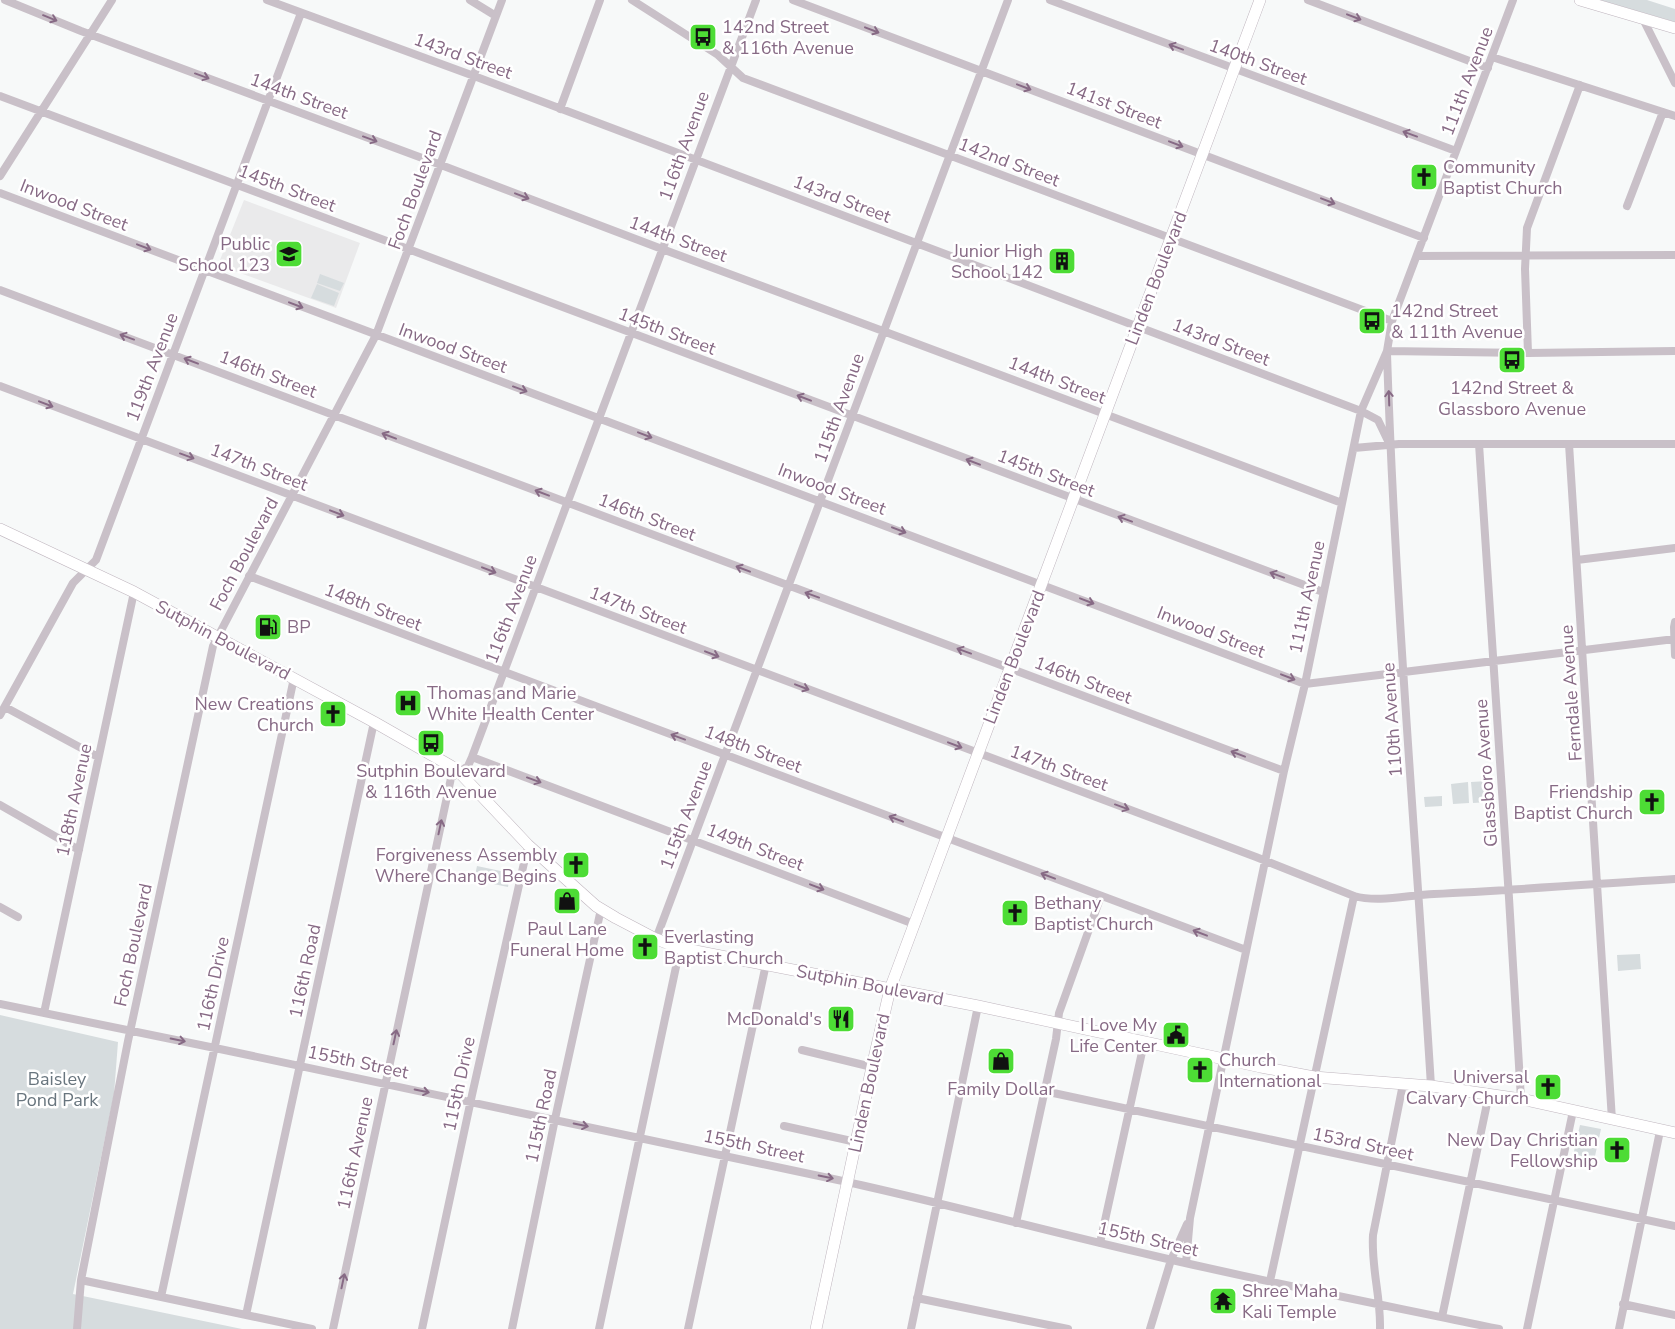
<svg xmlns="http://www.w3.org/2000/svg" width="1675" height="1329" viewBox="0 0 1675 1329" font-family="'Nunito Sans',sans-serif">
<rect width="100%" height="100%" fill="#f7f9f9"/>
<path fill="#eaeaeb" d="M 244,200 L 360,243 L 336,308 L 218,265 Z"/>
<path fill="#d6dcde" d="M 1600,0 L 1647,0 L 1675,9 L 1675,22 Z
M 320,274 L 344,283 L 340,291 L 317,283 Z
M 317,284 L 339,293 L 334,306 L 311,298 Z
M 1488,781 L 1489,802 L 1473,803 L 1471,782 Z
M 1468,782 L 1469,803 L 1453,804 L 1451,784 Z
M 1442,796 L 1442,806 L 1425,807 L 1424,797 Z
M 477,866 L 510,873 L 508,887 L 474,880 Z
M 1640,954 L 1641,969 L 1618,971 L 1617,955 Z
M 0,1015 L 118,1042 L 114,1094 L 73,1294 L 242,1329 L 0,1329 Z
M 1580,1125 L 1601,1129 L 1593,1165 L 1572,1160 Z"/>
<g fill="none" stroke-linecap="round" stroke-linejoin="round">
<defs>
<path id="secondary" d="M 1580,0 L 1675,28
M 0,529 L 134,592 L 374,722 L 451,766 L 459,772 L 528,845 L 596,906 L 616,918 L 656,939 L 680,948 L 978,1006 L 1261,1067 L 1314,1077 L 1431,1086 L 1521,1099 L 1675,1133
M 816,1329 L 872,1067 L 890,989 L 1260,0"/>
</defs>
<use href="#secondary" stroke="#bfb5be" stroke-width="12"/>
<path stroke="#c9c0c8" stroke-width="8" d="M 5,0 L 81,31 L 441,165 L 662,249 L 883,331 L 1342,503
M 267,0 L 474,76 L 1361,411 L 1378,420 L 1390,445
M 470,0 L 496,16
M 632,0 L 718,55 L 743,78 L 1392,321
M 793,0 L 1424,238
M 1050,0 L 1456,151
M 1308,0 L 1488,68
M 1642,17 L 1675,83
M 1492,57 L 1675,116
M 0,96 L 1323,592
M 560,109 L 600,0
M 0,176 L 112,0
M 0,193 L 1305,684 L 1675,639
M 1627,206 L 1663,112
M 1417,256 L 1675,255
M 0,290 L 1284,771
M 1387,351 L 1528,353 L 1675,351
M 1528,353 L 1525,269 L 1527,228 L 1580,85
M 1387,354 C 1395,598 1416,842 1431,1086
M 0,386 L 1256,857 L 1354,896 C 1379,903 1408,895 1434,894 C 1514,890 1595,884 1675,879
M 1479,444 L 1509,898 L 1521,1099
M 1569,444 L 1612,1120
M 1354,448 L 1399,444 L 1675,444
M 1577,560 L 1675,548
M 249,576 L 1246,950
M 1675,622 L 1674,627 L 1675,655
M 5,707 L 98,757
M 0,715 L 73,583 L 96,560 L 301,13
M 472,757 L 914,924
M 0,805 L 79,850
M 0,907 L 18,917
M 656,939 L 1008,0
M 0,1004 L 215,1048 L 838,1180 C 944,1203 1049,1232 1155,1256 C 1269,1283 1384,1305 1499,1329
M 44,1013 L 134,592
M 802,1050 L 872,1067
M 1044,1091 L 1675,1226
M 784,1126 L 856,1142
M 1016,1223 L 1056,1039 L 1059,1013 L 1101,896
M 1100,1243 L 1144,1043
M 1186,1263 L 1190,1218 L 1284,771 L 1305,684 L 1361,411 L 1387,351 L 1392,321 L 1513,0
M 81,1280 L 312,1329
M 1270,1281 L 1354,896
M 161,1297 L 294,678
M 917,1298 L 1068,1329
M 1623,1304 L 1675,1315
M 246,1315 L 374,722
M 1442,1317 L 1489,1094
M 77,1329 L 81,1280 L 128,1041 L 213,646 L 376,335 L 502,0
M 333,1329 L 451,778 L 468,766 L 472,757 L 756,0
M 422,1329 L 472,1095 L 528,845
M 512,1329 L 555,1119 L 601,909
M 599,1329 L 680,948
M 688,1329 L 766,964
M 911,1329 L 978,1006
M 1150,1329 L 1171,1260 L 1187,1224
M 1380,1329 C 1381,1297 1371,1268 1373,1235 L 1403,1084
M 1527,1329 L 1573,1111
M 1619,1329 L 1660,1131"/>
<use href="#secondary" stroke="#fff" stroke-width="11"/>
</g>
<defs><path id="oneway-shaft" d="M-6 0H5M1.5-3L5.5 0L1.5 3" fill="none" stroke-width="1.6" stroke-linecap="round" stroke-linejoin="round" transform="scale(1.25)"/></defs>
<g stroke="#876a85">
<use href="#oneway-shaft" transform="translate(1354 17) rotate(21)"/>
<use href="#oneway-shaft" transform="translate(50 18) rotate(22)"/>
<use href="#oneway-shaft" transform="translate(872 30) rotate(21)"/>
<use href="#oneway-shaft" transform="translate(1176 47) rotate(-160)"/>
<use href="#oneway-shaft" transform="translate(202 76) rotate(20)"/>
<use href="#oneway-shaft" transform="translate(1024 87) rotate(21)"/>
<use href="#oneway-shaft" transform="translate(1410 134) rotate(-160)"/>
<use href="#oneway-shaft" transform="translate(370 139) rotate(20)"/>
<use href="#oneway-shaft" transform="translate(1176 144) rotate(21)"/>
<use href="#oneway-shaft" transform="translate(522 196) rotate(21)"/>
<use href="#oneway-shaft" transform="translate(1328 201) rotate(21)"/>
<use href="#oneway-shaft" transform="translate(144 247) rotate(21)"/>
<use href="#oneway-shaft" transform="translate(296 305) rotate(21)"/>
<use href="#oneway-shaft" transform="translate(127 337) rotate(-160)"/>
<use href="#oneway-shaft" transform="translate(191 361) rotate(-159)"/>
<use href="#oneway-shaft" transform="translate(520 389) rotate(20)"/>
<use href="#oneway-shaft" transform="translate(804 398) rotate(-159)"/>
<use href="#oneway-shaft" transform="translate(1389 398) rotate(-92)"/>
<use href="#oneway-shaft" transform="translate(46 404) rotate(21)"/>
<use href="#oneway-shaft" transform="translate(645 435) rotate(21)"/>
<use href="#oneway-shaft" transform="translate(389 436) rotate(-159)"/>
<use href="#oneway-shaft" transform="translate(187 456) rotate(20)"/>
<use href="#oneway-shaft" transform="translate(973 462) rotate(-159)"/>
<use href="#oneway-shaft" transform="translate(542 493) rotate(-159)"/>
<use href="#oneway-shaft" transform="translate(337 513) rotate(21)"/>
<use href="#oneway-shaft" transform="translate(1125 519) rotate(-160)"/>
<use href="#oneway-shaft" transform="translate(899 530) rotate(21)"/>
<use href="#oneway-shaft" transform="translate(743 569) rotate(-159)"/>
<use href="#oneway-shaft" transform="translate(489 570) rotate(21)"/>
<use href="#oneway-shaft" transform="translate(1277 575) rotate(-160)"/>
<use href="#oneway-shaft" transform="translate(812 595) rotate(-160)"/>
<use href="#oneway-shaft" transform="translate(1087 601) rotate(21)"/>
<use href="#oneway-shaft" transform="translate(964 651) rotate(-160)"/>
<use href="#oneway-shaft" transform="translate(712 654) rotate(21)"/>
<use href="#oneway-shaft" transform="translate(1288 677) rotate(21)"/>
<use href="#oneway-shaft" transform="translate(802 687) rotate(21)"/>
<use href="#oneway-shaft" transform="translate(678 737) rotate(-160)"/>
<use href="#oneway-shaft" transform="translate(955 745) rotate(21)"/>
<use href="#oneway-shaft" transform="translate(1238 754) rotate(-159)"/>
<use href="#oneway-shaft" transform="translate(534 780) rotate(20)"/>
<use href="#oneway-shaft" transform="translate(1122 807) rotate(20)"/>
<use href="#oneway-shaft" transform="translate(896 819) rotate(-159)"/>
<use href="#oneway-shaft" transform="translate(440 827) rotate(-78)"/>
<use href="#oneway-shaft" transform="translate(1048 876) rotate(-159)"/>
<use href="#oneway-shaft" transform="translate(817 887) rotate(21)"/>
<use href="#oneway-shaft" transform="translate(1200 933) rotate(-159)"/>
<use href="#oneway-shaft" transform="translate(395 1037) rotate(-78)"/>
<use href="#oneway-shaft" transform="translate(178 1040) rotate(11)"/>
<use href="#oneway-shaft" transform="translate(422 1091) rotate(12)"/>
<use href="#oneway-shaft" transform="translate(581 1125) rotate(12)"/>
<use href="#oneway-shaft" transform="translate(826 1177) rotate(12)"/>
<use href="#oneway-shaft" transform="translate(343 1281) rotate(-78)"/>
</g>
<defs>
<symbol id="bus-square" viewBox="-11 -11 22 22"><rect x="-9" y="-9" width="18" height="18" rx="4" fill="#4ddc35" stroke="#fff"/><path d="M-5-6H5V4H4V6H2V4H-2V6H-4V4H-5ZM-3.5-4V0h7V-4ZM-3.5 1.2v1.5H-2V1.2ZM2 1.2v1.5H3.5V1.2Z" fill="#111"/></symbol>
<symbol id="church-square" viewBox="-11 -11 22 22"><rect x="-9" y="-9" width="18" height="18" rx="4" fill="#4ddc35" stroke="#fff"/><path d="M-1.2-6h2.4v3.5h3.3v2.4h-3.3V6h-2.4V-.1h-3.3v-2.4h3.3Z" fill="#111"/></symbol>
<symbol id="school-square" viewBox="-11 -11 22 22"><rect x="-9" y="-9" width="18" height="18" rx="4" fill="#4ddc35" stroke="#fff"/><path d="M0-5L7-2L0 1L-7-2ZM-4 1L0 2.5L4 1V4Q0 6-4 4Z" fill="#111"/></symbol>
<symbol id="building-square" viewBox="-11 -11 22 22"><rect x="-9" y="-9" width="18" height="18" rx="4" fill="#4ddc35" stroke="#fff"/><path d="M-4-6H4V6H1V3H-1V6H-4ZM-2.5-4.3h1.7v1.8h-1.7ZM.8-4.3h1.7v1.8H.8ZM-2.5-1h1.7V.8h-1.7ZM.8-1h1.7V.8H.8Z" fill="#111"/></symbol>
<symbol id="fuel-square" viewBox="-11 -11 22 22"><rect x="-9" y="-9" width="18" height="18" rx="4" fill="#4ddc35" stroke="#fff"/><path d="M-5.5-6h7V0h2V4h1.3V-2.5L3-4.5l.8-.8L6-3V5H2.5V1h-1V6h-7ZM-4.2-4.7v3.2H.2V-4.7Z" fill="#111"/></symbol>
<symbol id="hospital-square" viewBox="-11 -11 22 22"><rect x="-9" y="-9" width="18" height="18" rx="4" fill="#4ddc35" stroke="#fff"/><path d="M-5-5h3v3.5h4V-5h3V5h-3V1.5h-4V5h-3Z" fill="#111"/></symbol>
<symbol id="shop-square" viewBox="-11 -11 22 22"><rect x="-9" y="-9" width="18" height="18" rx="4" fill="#4ddc35" stroke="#fff"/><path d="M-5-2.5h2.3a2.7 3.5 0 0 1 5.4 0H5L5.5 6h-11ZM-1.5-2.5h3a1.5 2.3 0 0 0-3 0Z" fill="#111"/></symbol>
<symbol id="restaurant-square" viewBox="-11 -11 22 22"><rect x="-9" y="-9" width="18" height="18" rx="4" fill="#4ddc35" stroke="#fff"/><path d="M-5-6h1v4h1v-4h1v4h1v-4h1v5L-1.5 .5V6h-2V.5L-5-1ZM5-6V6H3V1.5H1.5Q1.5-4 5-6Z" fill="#111"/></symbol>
<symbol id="civic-square" viewBox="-11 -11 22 22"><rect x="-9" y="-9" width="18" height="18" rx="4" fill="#4ddc35" stroke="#fff"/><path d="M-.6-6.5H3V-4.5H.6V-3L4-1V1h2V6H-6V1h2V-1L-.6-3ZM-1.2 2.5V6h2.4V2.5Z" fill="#111"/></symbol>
<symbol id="temple-square" viewBox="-11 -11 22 22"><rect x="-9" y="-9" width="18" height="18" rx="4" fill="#4ddc35" stroke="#fff"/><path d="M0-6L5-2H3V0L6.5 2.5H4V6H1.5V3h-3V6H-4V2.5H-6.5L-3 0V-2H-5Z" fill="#111"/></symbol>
</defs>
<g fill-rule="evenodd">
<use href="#bus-square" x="687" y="21" width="32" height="32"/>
<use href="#church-square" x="1408" y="161" width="32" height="32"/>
<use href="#school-square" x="273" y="238" width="32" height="32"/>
<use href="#building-square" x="1046" y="245" width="32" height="32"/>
<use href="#bus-square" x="1356" y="305" width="32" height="32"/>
<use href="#bus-square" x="1496" y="344" width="32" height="32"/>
<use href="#fuel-square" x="252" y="611" width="32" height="32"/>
<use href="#hospital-square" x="392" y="687" width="32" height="32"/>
<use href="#church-square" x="317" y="698" width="32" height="32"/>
<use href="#bus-square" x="415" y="727" width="32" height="32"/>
<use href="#church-square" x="1636" y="786" width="32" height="32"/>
<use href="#church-square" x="560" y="849" width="32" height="32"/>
<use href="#shop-square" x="551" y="885" width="32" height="32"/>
<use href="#church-square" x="999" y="897" width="32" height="32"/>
<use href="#church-square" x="629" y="931" width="32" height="32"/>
<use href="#restaurant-square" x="825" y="1003" width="32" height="32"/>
<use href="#civic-square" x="1160" y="1019" width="32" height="32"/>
<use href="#shop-square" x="985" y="1045" width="32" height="32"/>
<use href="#church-square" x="1184" y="1054" width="32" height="32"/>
<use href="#church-square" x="1532" y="1071" width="32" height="32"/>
<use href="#church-square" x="1601" y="1134" width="32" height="32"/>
<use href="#temple-square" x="1207" y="1285" width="32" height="32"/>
</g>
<g text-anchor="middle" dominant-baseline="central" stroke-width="5" stroke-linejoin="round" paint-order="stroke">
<g font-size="18" fill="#876a85" stroke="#fff" text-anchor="start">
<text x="722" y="27">142nd Street<tspan x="722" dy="21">&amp; 116th Avenue</tspan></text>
<text x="1443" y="167">Community<tspan x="1443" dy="21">Baptist Church</tspan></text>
<text x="270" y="244" text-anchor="end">Public<tspan x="270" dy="21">School 123</tspan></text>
<text x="1043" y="251" text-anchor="end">Junior High<tspan x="1043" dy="21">School 142</tspan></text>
<text x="1391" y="311">142nd Street<tspan x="1391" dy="21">&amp; 111th Avenue</tspan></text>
<text x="1512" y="388" text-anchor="middle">142nd Street &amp;<tspan x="1512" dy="21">Glassboro Avenue</tspan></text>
<text x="287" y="627">BP</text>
<text x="427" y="693">Thomas and Marie<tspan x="427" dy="21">White Health Center</tspan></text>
<text x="314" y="704" text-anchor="end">New Creations<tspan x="314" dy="21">Church</tspan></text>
<text x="431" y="771" text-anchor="middle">Sutphin Boulevard<tspan x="431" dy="21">&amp; 116th Avenue</tspan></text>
<text x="1633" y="792" text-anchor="end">Friendship<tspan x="1633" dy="21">Baptist Church</tspan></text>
<text x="557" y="855" text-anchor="end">Forgiveness Assembly<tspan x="557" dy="21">Where Change Begins</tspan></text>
<text x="1034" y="903">Bethany<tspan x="1034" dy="21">Baptist Church</tspan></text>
<text x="567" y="929" text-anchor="middle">Paul Lane<tspan x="567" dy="21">Funeral Home</tspan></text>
<text x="664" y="937">Everlasting<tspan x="664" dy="21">Baptist Church</tspan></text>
<text x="822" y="1019" text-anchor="end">McDonald's</text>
<text x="1157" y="1025" text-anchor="end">I Love My<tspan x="1157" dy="21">Life Center</tspan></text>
<text x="1219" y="1060">Church<tspan x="1219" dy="21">International</tspan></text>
<text x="1529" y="1077" text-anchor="end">Universal<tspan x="1529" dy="21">Calvary Church</tspan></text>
<text x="1001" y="1089" text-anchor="middle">Family Dollar</text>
<text x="1598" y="1140" text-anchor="end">New Day Christian<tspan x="1598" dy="21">Fellowship</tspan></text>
<text x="1242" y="1291">Shree Maha<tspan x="1242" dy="21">Kali Temple</tspan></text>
</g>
<g font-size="18" fill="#876a85" stroke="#fff">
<text transform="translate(463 56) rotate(20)">143rd Street</text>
<text transform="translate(1258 62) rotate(20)">140th Street</text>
<text transform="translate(1467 81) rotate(-69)">111th Avenue</text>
<text transform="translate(299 96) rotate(20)">144th Street</text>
<text transform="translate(1114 105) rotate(21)">141st Street</text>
<text transform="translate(684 146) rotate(-70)">116th Avenue</text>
<text transform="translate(1009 162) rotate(21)">142nd Street</text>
<text transform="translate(287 188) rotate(21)">145th Street</text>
<text transform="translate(415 190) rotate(-70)">Foch Boulevard</text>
<text transform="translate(842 199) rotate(21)">143rd Street</text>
<text transform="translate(74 205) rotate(21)">Inwood Street</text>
<text transform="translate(678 239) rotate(20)">144th Street</text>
<text transform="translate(1156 278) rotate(-69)">Linden Boulevard</text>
<text transform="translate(667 331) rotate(21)">145th Street</text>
<text transform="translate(1221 342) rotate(21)">143rd Street</text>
<text transform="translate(453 348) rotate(20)">Inwood Street</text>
<text transform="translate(152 367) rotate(-69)">119th Avenue</text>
<text transform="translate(268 374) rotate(21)">146th Street</text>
<text transform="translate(1057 380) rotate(21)">144th Street</text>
<text transform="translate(839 408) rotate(-70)">115th Avenue</text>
<text transform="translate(259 467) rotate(21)">147th Street</text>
<text transform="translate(1046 473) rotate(21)">145th Street</text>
<text transform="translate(832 489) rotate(21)">Inwood Street</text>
<text transform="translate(647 517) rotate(21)">146th Street</text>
<text transform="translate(244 554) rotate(-62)">Foch Boulevard</text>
<text transform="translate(1307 597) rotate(-78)">111th Avenue</text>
<text transform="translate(373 607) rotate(21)">148th Street</text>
<text transform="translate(511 609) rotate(-69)">116th Avenue</text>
<text transform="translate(638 610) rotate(21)">147th Street</text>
<text transform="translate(1211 632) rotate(21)">Inwood Street</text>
<text transform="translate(223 640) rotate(28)">Sutphin Boulevard</text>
<text transform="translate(1014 657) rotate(-69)">Linden Boulevard</text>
<text transform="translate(1083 680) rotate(21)">146th Street</text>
<text transform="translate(1571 693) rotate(-94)">Ferndale Avenue</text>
<text transform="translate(1392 720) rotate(-94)">110th Avenue</text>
<text transform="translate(753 749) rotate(21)">148th Street</text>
<text transform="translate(1059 768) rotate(20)">147th Street</text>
<text transform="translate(1486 773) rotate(-94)">Glassboro Avenue</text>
<text transform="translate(74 800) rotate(-78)">118th Avenue</text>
<text transform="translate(686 815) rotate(-69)">115th Avenue</text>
<text transform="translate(755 847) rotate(21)">149th Street</text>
<text transform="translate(133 945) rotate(-78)">Foch Boulevard</text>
<text transform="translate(305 971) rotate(-78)">116th Road</text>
<text transform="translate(213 984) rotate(-78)">116th Drive</text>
<text transform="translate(870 985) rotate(11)">Sutphin Boulevard</text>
<text transform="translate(358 1062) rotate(12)">155th Street</text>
<text transform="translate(869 1083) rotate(-78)">Linden Boulevard</text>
<text transform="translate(459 1084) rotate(-78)">115th Drive</text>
<text transform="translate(541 1116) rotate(-78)">115th Road</text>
<text transform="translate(1363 1144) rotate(12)">153rd Street</text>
<text transform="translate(754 1146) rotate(12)">155th Street</text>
<text transform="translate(355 1153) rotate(-78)">116th Avenue</text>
<text transform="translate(1148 1239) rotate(13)">155th Street</text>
</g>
<g font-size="18" fill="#68757e" stroke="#fff">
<text x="57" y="1079">Baisley<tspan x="57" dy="21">Pond Park</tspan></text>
</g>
</g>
</svg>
